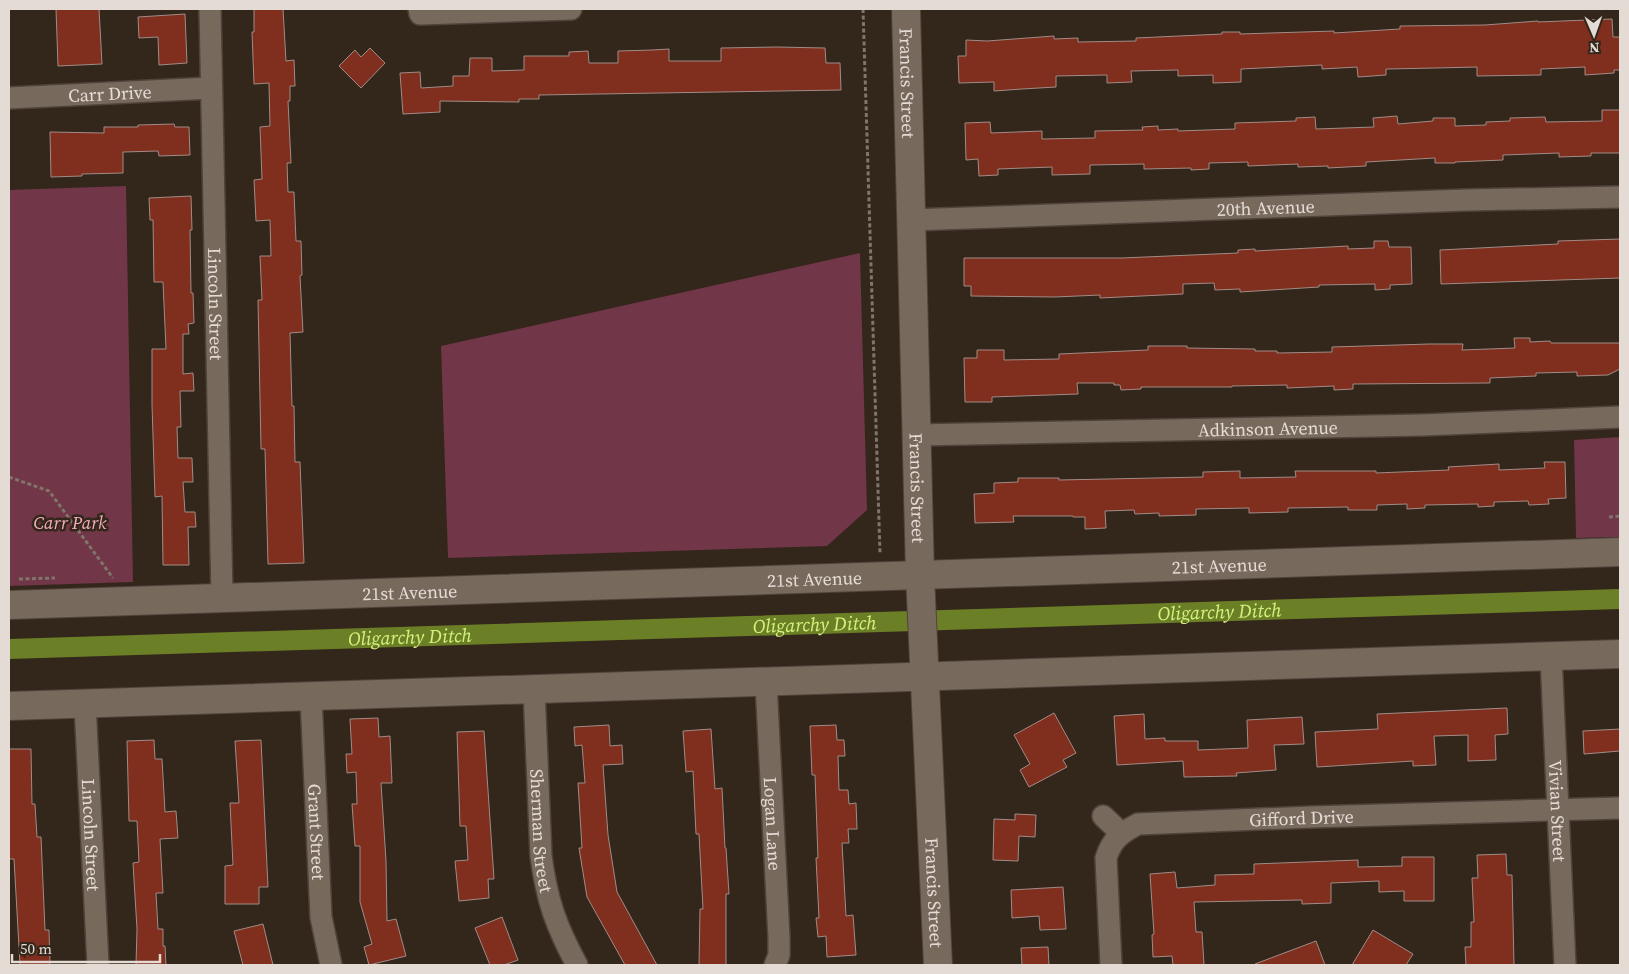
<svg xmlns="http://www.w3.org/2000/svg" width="1629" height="974" viewBox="0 0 1629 974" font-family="'Source Serif 4',serif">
<rect width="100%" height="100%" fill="#33261b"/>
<path fill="#713647" d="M 126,186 L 133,582 L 9,586 L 9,190 Z
M 860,253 L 867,510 L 827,546 L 448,558 L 441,346 Z
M 1620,437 L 1620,537 L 1576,538 L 1574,440 Z"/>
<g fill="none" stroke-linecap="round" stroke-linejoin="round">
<path stroke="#6b8026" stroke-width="20" id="s1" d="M 9,649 L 1620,599"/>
</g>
<path fill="#802e1d" stroke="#a18c87" d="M 56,9 L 99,9 L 102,64 L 58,66 Z
M 254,9 L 283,9 L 286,61 L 294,60 L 295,86 L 290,86 L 290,101 L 288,101 L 291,163 L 287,163 L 288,192 L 294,192 L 296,241 L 301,241 L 302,275 L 300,276 L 303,332 L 290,333 L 292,406 L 294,406 L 295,462 L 300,462 L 304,563 L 268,564 L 265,449 L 261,449 L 258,300 L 262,300 L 260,256 L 271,256 L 270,220 L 256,221 L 254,180 L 262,179 L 260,127 L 270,126 L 269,83 L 254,84 L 252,32 L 254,32 Z
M 185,14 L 187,63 L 159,65 L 158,37 L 139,38 L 138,17 Z
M 1612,19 L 1613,37 L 1620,37 L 1620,70 L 1614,70 L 1614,73 L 1585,75 L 1585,67 L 1541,69 L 1541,75 L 1477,76 L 1477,67 L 1436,68 L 1386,69 L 1386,75 L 1358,77 L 1357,67 L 1322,69 L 1322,65 L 1241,69 L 1241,82 L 1213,83 L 1213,75 L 1178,76 L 1178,70 L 1131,71 L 1132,82 L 1107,83 L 1107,75 L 1056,76 L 1056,87 L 1022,89 L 994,91 L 994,82 L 959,83 L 958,56 L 966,56 L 966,40 L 987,41 L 1054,36 L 1054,39 L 1078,38 L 1078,42 L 1136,41 L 1136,38 L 1222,34 L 1222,32 L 1240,32 L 1240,34 L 1334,31 L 1334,33 L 1400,29 L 1400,26 L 1485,25 L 1538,21 L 1538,22 Z
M 777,47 L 825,48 L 826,63 L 840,63 L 841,90 L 539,95 L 539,99 L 519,99 L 519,102 L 440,101 L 440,112 L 403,114 L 400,73 L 420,72 L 421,88 L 453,86 L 453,76 L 469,76 L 470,58 L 492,58 L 492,71 L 524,70 L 524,56 L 569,56 L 569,52 L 588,51 L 589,63 L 618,63 L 618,51 L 652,50 L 669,49 L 669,61 L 721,61 L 721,48 Z
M 370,48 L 385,63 L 361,88 L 339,66 L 355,50 L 361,57 Z
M 1602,110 L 1620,110 L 1620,153 L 1591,153 L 1591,156 L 1559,157 L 1559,153 L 1503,155 L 1503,160 L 1455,162 L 1455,163 L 1435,163 L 1435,158 L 1366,162 L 1366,166 L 1328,168 L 1328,166 L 1298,167 L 1298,164 L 1248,166 L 1248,162 L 1209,163 L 1209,169 L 1191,170 L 1191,168 L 1144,169 L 1144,164 L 1090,165 L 1090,174 L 1052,175 L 1052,167 L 998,169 L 998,175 L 979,176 L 978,159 L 966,160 L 965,123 L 990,122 L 991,133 L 1042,131 L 1042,139 L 1095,138 L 1095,131 L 1143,130 L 1142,127 L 1158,126 L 1158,130 L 1178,129 L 1178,131 L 1235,129 L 1235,123 L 1296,121 L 1296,118 L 1315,117 L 1316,129 L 1374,127 L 1373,118 L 1397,116 L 1398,124 L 1433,121 L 1433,118 L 1455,118 L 1455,126 L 1486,125 L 1486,122 L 1510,121 L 1510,118 L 1545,117 L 1546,122 L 1602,121 Z
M 174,124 L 175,127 L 189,127 L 190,155 L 159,156 L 158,151 L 123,152 L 123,173 L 82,174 L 82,176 L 51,177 L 50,132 L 104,133 L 104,127 L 138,127 L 138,125 Z
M 191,196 L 192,230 L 190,230 L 191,293 L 193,293 L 194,323 L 188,324 L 189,334 L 183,334 L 183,374 L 193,373 L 194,391 L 180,391 L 181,427 L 177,427 L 178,458 L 192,458 L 193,482 L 183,482 L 185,512 L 195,512 L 196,527 L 188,527 L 189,565 L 163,565 L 162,496 L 155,497 L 152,405 L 152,349 L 166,349 L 163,282 L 154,282 L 153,220 L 150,220 L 149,198 Z
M 1620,239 L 1620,278 L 1441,284 L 1440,250 L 1558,244 L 1558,241 Z
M 1374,241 L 1388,241 L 1389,247 L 1411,247 L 1412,284 L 1390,285 L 1390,289 L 1375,290 L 1375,284 L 1319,285 L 1319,287 L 1240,292 L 1240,289 L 1215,290 L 1214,283 L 1183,284 L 1183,294 L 1100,298 L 1100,295 L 1055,297 L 971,296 L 971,286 L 964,286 L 964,258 L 1122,258 L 1238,253 L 1238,250 L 1255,249 L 1255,251 L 1348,246 L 1348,249 L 1374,248 Z
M 1514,338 L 1530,338 L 1530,342 L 1550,341 L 1551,343 L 1620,343 L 1620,369 L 1608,375 L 1577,376 L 1577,372 L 1536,373 L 1536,376 L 1490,378 L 1490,383 L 1353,384 L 1353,389 L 1334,390 L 1334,386 L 1287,388 L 1287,385 L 1232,386 L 1232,387 L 1141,387 L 1141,389 L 1121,390 L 1120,385 L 1114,385 L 1114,383 L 1077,383 L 1078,394 L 992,397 L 992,402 L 965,402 L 964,358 L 977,358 L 977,350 L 1004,350 L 1004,360 L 1059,359 L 1059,354 L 1148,350 L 1148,346 L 1187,346 L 1187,348 L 1255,349 L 1255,351 L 1277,351 L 1277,353 L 1332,352 L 1332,347 L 1429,344 L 1463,344 L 1462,350 L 1515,348 Z
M 1544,462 L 1565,462 L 1566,498 L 1548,499 L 1549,504 L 1529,505 L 1528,501 L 1494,502 L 1494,506 L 1478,507 L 1478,504 L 1425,505 L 1425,508 L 1407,509 L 1407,504 L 1377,505 L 1377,510 L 1348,510 L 1348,507 L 1288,508 L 1288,512 L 1249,513 L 1249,508 L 1196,509 L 1196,515 L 1159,516 L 1159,513 L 1135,514 L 1134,510 L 1105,511 L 1106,528 L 1085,529 L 1085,517 L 1073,517 L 1073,516 L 1013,516 L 1014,522 L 975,523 L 974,494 L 994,493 L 994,483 L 1018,482 L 1018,478 L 1059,478 L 1059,480 L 1203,477 L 1203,472 L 1240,471 L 1240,478 L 1296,477 L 1295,471 L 1376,471 L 1376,473 L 1449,470 L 1448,467 L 1499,464 L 1499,470 L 1545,468 Z
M 1507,708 L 1508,734 L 1495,735 L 1496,760 L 1468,761 L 1468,735 L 1434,736 L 1436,765 L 1413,766 L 1413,761 L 1317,767 L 1315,732 L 1378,729 L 1377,714 Z
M 1054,713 L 1076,753 L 1063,760 L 1067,767 L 1029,787 L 1020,770 L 1030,764 L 1014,735 Z
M 1144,714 L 1145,739 L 1165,738 L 1165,741 L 1198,741 L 1198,750 L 1248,748 L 1247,720 L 1302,717 L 1304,744 L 1274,745 L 1276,770 L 1236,773 L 1237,776 L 1184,777 L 1183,761 L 1117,765 L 1114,716 Z
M 378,718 L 379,737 L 390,736 L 392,783 L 381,783 L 386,861 L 387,921 L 396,919 L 406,956 L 369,965 L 364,947 L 372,944 L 360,902 L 360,846 L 355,846 L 352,804 L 357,804 L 356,772 L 347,773 L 346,754 L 352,754 L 350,719 Z
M 609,725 L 610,746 L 622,745 L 623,764 L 603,765 L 608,835 L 617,892 L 657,965 L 625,965 L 587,897 L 579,848 L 582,848 L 578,783 L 585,783 L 582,745 L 575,746 L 574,727 Z
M 836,725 L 837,740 L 844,740 L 845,756 L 838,756 L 839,790 L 848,790 L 849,804 L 856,803 L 857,829 L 848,829 L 849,843 L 842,843 L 846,916 L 853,915 L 856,955 L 827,957 L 826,936 L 818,937 L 816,918 L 819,918 L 816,858 L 818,858 L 815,775 L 812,775 L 810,726 Z
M 711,729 L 715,789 L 722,788 L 725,848 L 726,848 L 729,894 L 726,894 L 726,965 L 699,965 L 700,909 L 703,909 L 699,834 L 696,834 L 693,771 L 686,772 L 683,731 Z
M 1620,729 L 1620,751 L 1584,754 L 1583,731 Z
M 484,731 L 494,879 L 488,879 L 489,898 L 459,901 L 455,861 L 468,860 L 466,826 L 460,826 L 457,732 Z
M 154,740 L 155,759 L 162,759 L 165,812 L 176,811 L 178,838 L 160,839 L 163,893 L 156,893 L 158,929 L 163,929 L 163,946 L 165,946 L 166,965 L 136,965 L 137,929 L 133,863 L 139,862 L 137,821 L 129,821 L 127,741 Z
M 261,740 L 268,887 L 259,887 L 259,904 L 225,904 L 225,866 L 233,865 L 230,803 L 239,803 L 235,741 Z
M 9,749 L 31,749 L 32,804 L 35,804 L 37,837 L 41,837 L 45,930 L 49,930 L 50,965 L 20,965 L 14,859 L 9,859 Z
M 1015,814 L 1036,815 L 1035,837 L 1019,836 L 1018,861 L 993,860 L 994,819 L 1015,820 Z
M 1506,854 L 1507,875 L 1512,875 L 1514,965 L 1466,965 L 1465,947 L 1471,947 L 1471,922 L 1474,922 L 1472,878 L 1478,878 L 1477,855 Z
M 1402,857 L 1434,857 L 1434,901 L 1404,901 L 1404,891 L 1379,892 L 1379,881 L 1331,883 L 1331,903 L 1302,904 L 1302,900 L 1194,902 L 1196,932 L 1202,932 L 1204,965 L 1173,965 L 1172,956 L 1153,957 L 1152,935 L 1154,934 L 1150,874 L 1175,872 L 1177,888 L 1215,885 L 1215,875 L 1254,874 L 1254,864 L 1358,860 L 1358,867 L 1402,866 Z
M 1063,887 L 1066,929 L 1040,930 L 1039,916 L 1012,918 L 1011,890 Z
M 502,917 L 518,960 L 504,965 L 490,965 L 475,928 Z
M 263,924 L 273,965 L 243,965 L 234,931 Z
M 1373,930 L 1413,954 L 1406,965 L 1352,965 Z
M 1316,941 L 1325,965 L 1255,965 L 1255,964 Z
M 1048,947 L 1049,965 L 1022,965 L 1021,948 Z"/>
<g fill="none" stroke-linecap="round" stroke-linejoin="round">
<defs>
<g id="minor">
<path id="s2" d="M 210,9 L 222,598"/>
<path d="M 419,9 L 420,14 L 571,9"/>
<path id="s3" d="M 9,98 L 211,88"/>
<path id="s4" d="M 911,220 L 1467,200 L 1620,197"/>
<path id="s5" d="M 917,435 L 1423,425 L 1620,417"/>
<path id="s6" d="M 1551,656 L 1565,965"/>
<path id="s7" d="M 766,682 L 779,938 L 779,955 L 775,965"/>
<path id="s8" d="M 534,690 L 541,856 C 547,901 556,926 577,965"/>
<path id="s9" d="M 311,697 L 321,917 L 331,965"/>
<path id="s10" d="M 85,704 L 98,965"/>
<path d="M 1103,816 L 1121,833"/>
<path id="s11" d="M 1111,965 L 1106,858 C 1112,839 1121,833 1138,824 L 1311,817 L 1620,808"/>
</g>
<g id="tertiary">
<path id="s12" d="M 906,9 L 920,575 L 938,965"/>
<path id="s13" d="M 9,605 L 1620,552"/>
<path d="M 9,706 L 1620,654"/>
</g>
</defs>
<use href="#minor" stroke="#4f443b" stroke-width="24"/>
<use href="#tertiary" stroke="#4f443b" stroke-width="30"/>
<path stroke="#80746b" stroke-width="3" stroke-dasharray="4 2.5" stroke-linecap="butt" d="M 863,9 L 880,554
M 9,477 L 49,491 L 113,578
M 1609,517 L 1620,516
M 19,579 L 55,578"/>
<use href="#minor" stroke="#78695d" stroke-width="21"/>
<use href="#tertiary" stroke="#78695d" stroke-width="28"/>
</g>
<g text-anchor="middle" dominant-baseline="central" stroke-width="5" stroke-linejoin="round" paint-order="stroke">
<g font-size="18" fill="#e4dbd4" stroke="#33261b">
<text stroke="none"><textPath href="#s12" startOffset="74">Francis Street</textPath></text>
<text stroke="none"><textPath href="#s3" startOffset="101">Carr Drive</textPath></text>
<text stroke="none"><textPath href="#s4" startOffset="355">20th Avenue</textPath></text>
<text stroke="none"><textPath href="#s2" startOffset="295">Lincoln Street</textPath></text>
<text stroke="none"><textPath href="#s5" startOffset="351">Adkinson Avenue</textPath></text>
<text stroke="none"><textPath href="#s12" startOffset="479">Francis Street</textPath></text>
<text stroke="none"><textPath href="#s13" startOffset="1211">21st Avenue</textPath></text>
<text stroke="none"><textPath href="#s13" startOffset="806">21st Avenue</textPath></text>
<text stroke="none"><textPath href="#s13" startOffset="401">21st Avenue</textPath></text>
<text stroke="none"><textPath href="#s6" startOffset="155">Vivian Street</textPath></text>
<text stroke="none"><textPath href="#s11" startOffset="319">Gifford Drive</textPath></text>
<text stroke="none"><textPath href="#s7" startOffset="142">Logan Lane</textPath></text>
<text stroke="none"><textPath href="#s8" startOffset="141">Sherman Street</textPath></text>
<text stroke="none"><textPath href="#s9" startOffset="135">Grant Street</textPath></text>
<text stroke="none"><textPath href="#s10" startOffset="131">Lincoln Street</textPath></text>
<text stroke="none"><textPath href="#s12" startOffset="884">Francis Street</textPath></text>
</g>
<g font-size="18" font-style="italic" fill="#f5acbd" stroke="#33261b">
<text x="70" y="522">Carr Park</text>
</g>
<g font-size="19" font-style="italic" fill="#d3f27d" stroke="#33261b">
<text stroke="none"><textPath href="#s1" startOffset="1211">Oligarchy Ditch</textPath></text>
<text stroke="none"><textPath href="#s1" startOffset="806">Oligarchy Ditch</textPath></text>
<text stroke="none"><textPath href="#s1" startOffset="401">Oligarchy Ditch</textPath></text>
</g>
</g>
<rect width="1629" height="974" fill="none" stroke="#e4dbd4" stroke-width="20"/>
<g transform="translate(1594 35) rotate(178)" stroke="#33261b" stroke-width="4" paint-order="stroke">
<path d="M0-4L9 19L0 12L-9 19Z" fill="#e4dbd4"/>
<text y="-8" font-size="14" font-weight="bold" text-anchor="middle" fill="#e4dbd4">N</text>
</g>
<path d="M12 954v8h148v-8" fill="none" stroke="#e4dbd4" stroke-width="2.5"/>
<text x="20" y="954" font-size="15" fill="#e4dbd4" stroke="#33261b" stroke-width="4" paint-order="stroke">50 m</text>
</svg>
